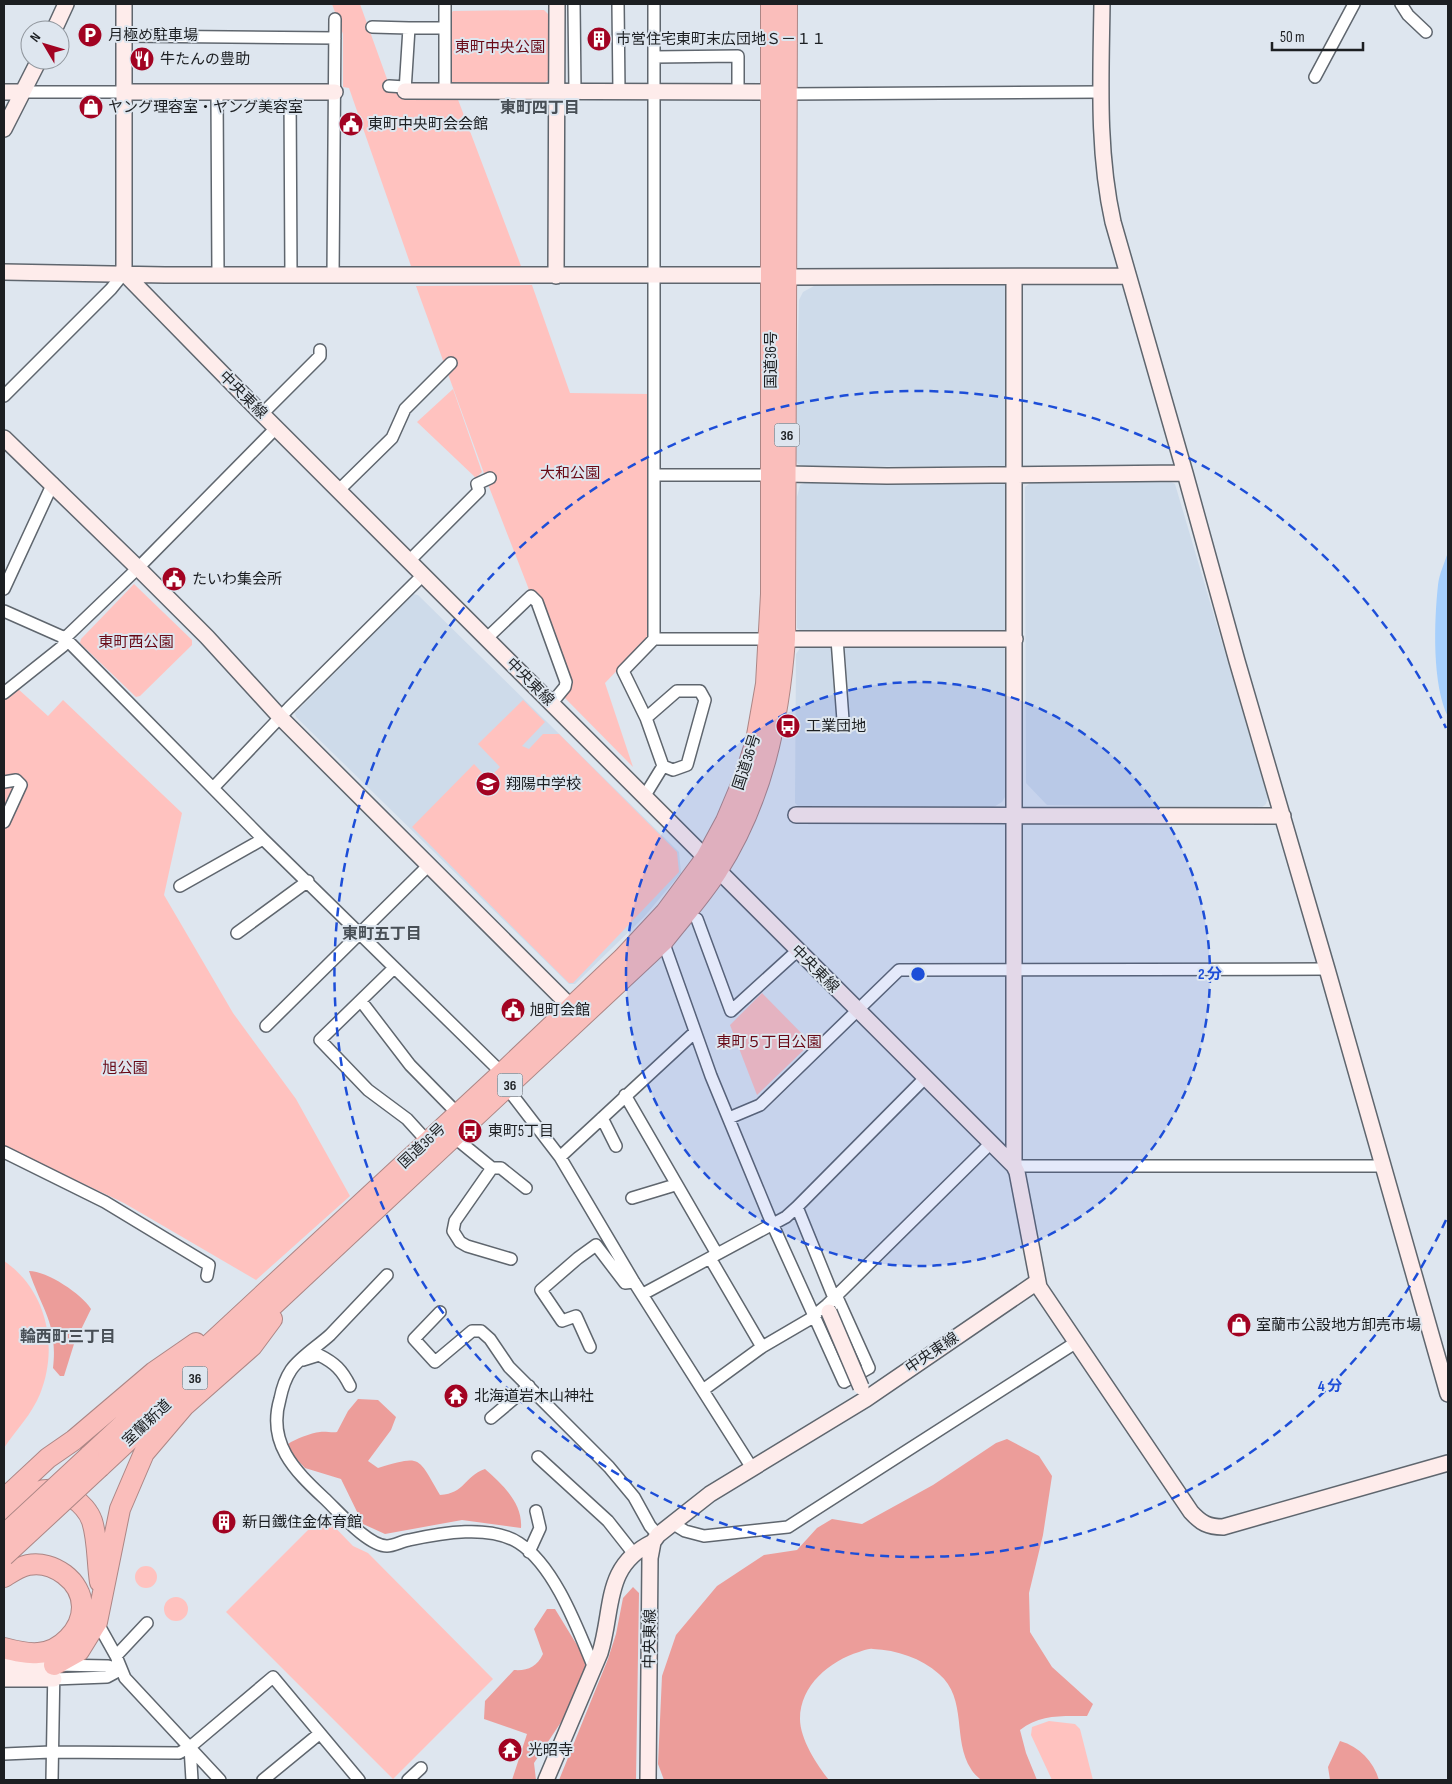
<svg xmlns="http://www.w3.org/2000/svg" width="1452" height="1784" viewBox="0 0 1452 1784" font-family="'Sofia Sans Condensed','Noto Sans JP',sans-serif">
<rect width="100%" height="100%" fill="#dee6ef"/>
<path fill="#cedbea" d="M 1006,284 L 1009,467 L 804,466 L 798,464 L 795,459 L 799,300 L 803,292 L 814,286 Z
M 1008,481 L 1008,623 L 1005,630 L 999,633 L 804,633 L 797,628 L 797,497 L 800,485 L 807,482 Z
M 1033,481 L 1169,481 L 1175,484 L 1268,798 L 1266,804 L 1261,808 L 1047,805 L 1026,783 L 1025,487 Z
M 413,594 L 418,595 L 679,852 L 681,873 L 644,917 L 575,984 L 569,984 L 296,717 L 295,713 Z
M 800,648 L 1004,648 L 1009,654 L 1005,797 L 1002,802 L 992,808 L 798,806 L 795,803 L 796,654 Z"/>
<path fill="#ffc2bf" d="M 332,4 L 360,4 L 391,90 L 394,90 L 400,98 L 457,97 L 521,266 L 411,266 L 349,88 L 343,87 L 343,34 Z
M 544,10 L 548,14 L 548,80 L 544,84 L 454,84 L 452,82 L 451,13 L 453,11 Z
M 532,285 L 570,393 L 649,394 L 648,638 L 605,683 L 633,767 L 563,696 L 568,690 L 489,487 L 416,286 Z
M 453,389 L 482,472 L 476,478 L 417,422 Z
M 134,584 L 192,640 L 192,645 L 140,696 L 136,697 L 80,643 L 81,639 Z
M 17,688 L 48,716 L 63,700 L 182,813 L 164,895 L 233,1013 L 296,1099 L 350,1196 L 256,1280 L 124,1203 L 4,1146 L 4,699 Z
M 523,700 L 545,722 L 522,746 L 529,749 L 543,734 L 559,734 L 677,852 L 679,872 L 573,983 L 569,983 L 412,827 L 474,764 L 488,779 L 500,767 L 478,744 Z
M 762,993 L 811,1043 L 757,1095 L 730,1025 Z
M 4,1261 C 47,1290 59,1347 40,1394 C 32,1414 16,1430 4,1448 Z
M 323,1515 L 353,1546 L 368,1553 L 493,1679 L 393,1779 L 226,1612 Z
M135 1577a11 11 0 1 1 22 0a11 11 0 1 1-22 0Z
M164 1609a12 12 0 1 1 24 0a12 12 0 1 1-24 0Z
M 1049,1721 L 1075,1724 L 1080,1729 L 1093,1780 L 1052,1780 L 1031,1735 L 1032,1727 Z"/>
<path fill="#ec9d9a" d="M 29,1271 C 47,1271 82,1294 91,1309 L 74,1344 L 64,1376 L 60,1376 L 53,1368 C 58,1324 42,1310 29,1271 Z
M 358,1399 L 378,1400 L 396,1417 L 391,1430 L 368,1461 L 378,1468 C 422,1455 417,1456 440,1495 C 466,1493 463,1477 485,1469 C 502,1484 523,1503 521,1528 L 462,1520 L 385,1534 L 363,1524 L 341,1479 L 305,1468 L 287,1449 L 288,1444 C 295,1439 311,1433 320,1432 C 325,1431 332,1433 337,1432 L 348,1411 Z
M 1007,1439 L 1039,1456 L 1052,1476 L 1043,1535 L 1029,1593 L 1030,1632 L 1052,1667 L 1093,1704 L 1087,1716 C 1062,1716 1040,1714 1020,1730 L 1026,1753 L 1037,1780 L 981,1780 C 978,1777 973,1773 971,1769 C 952,1740 968,1699 939,1674 C 921,1658 897,1650 873,1649 C 868,1648 863,1651 859,1652 C 830,1661 800,1685 800,1719 C 800,1739 817,1765 829,1780 L 664,1780 L 658,1764 L 662,1676 L 676,1635 L 717,1586 L 764,1555 L 797,1550 L 817,1528 L 832,1519 L 862,1524 L 933,1485 L 996,1443 Z
M 633,1587 L 639,1593 L 636,1780 L 559,1780 L 608,1659 L 616,1634 L 623,1598 Z
M 547,1609 L 555,1609 L 585,1658 L 587,1671 L 575,1701 L 534,1763 L 536,1780 L 512,1780 L 527,1734 L 484,1719 L 485,1701 L 514,1670 C 527,1671 537,1667 543,1654 L 534,1629 Z
M 1340,1741 C 1360,1747 1373,1761 1379,1780 L 1330,1780 L 1328,1767 Z"/>
<path fill="#a6cffc" d="M 1448,552 L 1448,717 C 1432,684 1434,622 1438,585 C 1439,574 1445,562 1448,552 Z"/>
<g fill="none" stroke-linecap="round" stroke-linejoin="round">
<defs>
<path id="street" d="M 445,4 L 445,28
M 574,4 L 575,92
M 618,4 L 619,92
M 1401,4 L 1408,15 L 1426,32
M 372,27 L 409,28
M 125,36 L 335,38
M 655,57 L 738,56 L 738,92
M 1315,77 L 1354,4
M 389,86 L 405,87
M 405,91 L 409,28 L 445,28 L 445,91
M 22,92 L 125,92
M 217,92 L 218,275
M 290,92 L 291,276
M 786,94 L 1101,92
M 333,276 L 335,19
M 4,396 L 111,289 L 124,273
M 262,414 L 320,356 L 320,350
M 655,475 L 771,475
M 339,490 L 392,438 L 405,409 L 451,363
M 409,561 L 479,491 L 477,484 L 490,478
M 4,589 L 53,483
M 4,611 L 65,638 L 263,839 L 502,1073
M 486,639 L 531,596 L 537,602 L 566,682 L 565,687 L 551,704
M 654,639 L 769,639
M 837,639 L 843,720
M 4,693 L 63,646 L 65,638 L 138,568 L 276,428
M 646,718 L 677,691 L 700,691 L 705,700 L 687,765 L 673,770 L 663,766
M 4,782 L 16,780 L 21,785 L 4,822
M 213,788 L 289,708 L 423,575
M 644,797 L 663,766 L 646,718 L 623,671 L 654,639 L 654,4
M 180,886 L 263,839
M 697,919 L 731,1011 L 797,951
M 237,933 L 308,881
M 663,941 L 711,1076 L 771,1221 L 844,1382 L 869,1368 L 836,1295
M 394,968 L 320,1040 L 368,1090 L 407,1119 L 427,1141
M 361,1001 L 410,1065 L 457,1113
M 266,1026 L 429,865
M 507,1088 L 560,1157 L 634,1282 L 752,1468
M 625,1095 L 717,1254
M 602,1118 L 616,1146
M 729,1118 L 760,1105 L 899,970 L 1327,969
M 454,1137 L 492,1168 L 501,1168 L 526,1188
M 4,1152 L 105,1202 L 209,1265 L 207,1276
M 560,1157 L 695,1032
M 1014,1166 L 1384,1166
M 492,1168 L 455,1221 L 453,1231 L 460,1242 L 467,1246 L 511,1259
M 632,1198 L 675,1185
M 710,1258 L 762,1347
M 387,1275 C 368,1295 349,1315 330,1335 C 318,1346 300,1357 291,1370 C 285,1379 282,1389 280,1399 C 267,1443 294,1470 324,1498 C 338,1511 368,1546 387,1546 C 394,1546 402,1541 409,1540 C 441,1533 490,1524 519,1543 C 555,1566 578,1630 594,1668
M 643,1294 L 786,1217 L 797,1207
M 834,1298 L 797,1207 L 925,1078
M 440,1312 L 414,1339 L 435,1362 L 472,1331 L 481,1331 L 490,1339 L 509,1367 L 609,1467 L 634,1497 L 650,1526 L 658,1535
M 590,1347 L 576,1316 L 562,1321 L 541,1290 L 578,1258 L 596,1245 L 625,1283 L 634,1282
M 303,1360 L 319,1355 C 335,1363 342,1370 350,1386
M 703,1390 L 762,1347 L 810,1319 L 827,1305 L 991,1143
M 491,1418 L 529,1386
M 538,1457 L 608,1521 L 634,1554
M 672,1523 L 685,1531 L 704,1536 L 788,1527 L 1075,1343
M 529,1552 L 540,1528 L 536,1511
M 97,1622 L 116,1656 L 125,1678 L 220,1780
M 116,1656 L 147,1623
M 54,1679 L 107,1677 L 120,1670
M 190,1747 L 192,1780
M 4,1754 L 51,1752 L 179,1753 L 190,1747 L 273,1677 L 359,1780
M 52,1780 L 54,1665 L 108,1666 L 120,1670
M 263,1780 L 319,1734
M 408,1780 L 421,1768"/>
<path id="secondary" d="M 1102,4 C 1101,77 1097,150 1113,222 L 1185,473 L 1237,661 L 1327,969 L 1448,1394
M 54,30 L 66,4
M 405,91 L 771,92
M 4,92 L 22,92
M 125,92 L 335,92
M 4,129 L 39,60
M 4,272 L 165,275 L 771,275
M 124,273 L 262,414 L 1014,1166 L 1017,1172 L 1039,1287 L 1191,1512 C 1201,1523 1208,1527 1223,1527 L 1448,1463
M 124,273 L 124,4
M 556,276 L 557,4
M 786,277 L 1128,276
M 4,438 L 138,568 L 207,637 L 281,718 L 571,1007
M 787,474 L 887,476 L 1185,473
M 785,639 L 1015,639
M 796,815 L 1283,816
M 1014,1166 L 1014,277
M 4,1665 L 54,1665
M 4,1679 L 54,1679
M 546,1780 L 600,1653 C 614,1608 603,1566 653,1542
M 648,1780 L 650,1558 L 653,1542 L 658,1535 L 710,1494 L 866,1399 L 1037,1282"/>
<path id="highway" d="M 89,1456 L 502,1073 L 623,958 L 666,912 L 706,858 L 726,821 L 745,776 L 756,741 L 766,684 L 771,594 L 771,4
M 100,1467 L 663,941 C 681,918 701,896 717,871 C 762,801 779,721 785,639 L 787,4
M 4,1499 L 48,1458 L 74,1440 L 154,1372 L 196,1343
M 4,1516 C 26,1496 45,1479 73,1498 C 81,1503 89,1512 92,1521 C 98,1540 97,1563 100,1582
M 4,1577 C 12,1572 19,1567 28,1565 C 53,1560 82,1581 82,1607 C 82,1630 60,1652 38,1653 C 26,1654 15,1651 4,1648
M 54,1665 L 79,1651 L 97,1622 L 120,1509 L 144,1453 L 184,1406 L 252,1346 L 272,1319"/>
</defs>
<use href="#street" stroke="#5f666e" stroke-width="14"/>
<use href="#secondary" stroke="#5f666e" stroke-width="18"/>
<use href="#highway" stroke="#ac8685" stroke-width="22"/>
<use href="#street" stroke="#fff" stroke-width="11"/>
<use href="#secondary" stroke="#feeceb" stroke-width="15"/>
<use href="#highway" stroke="#fabebb" stroke-width="20"/>
<defs>
<path id="secondary-bridge" d="M 829,1312 L 861,1387"/>
<path id="highway-bridge" d="M 4,1535 L 89,1456
M 4,1556 L 100,1467"/>
</defs>
<use href="#secondary-bridge" stroke="#5f666e" stroke-width="18" stroke-linecap="butt"/>
<use href="#highway-bridge" stroke="#ac8685" stroke-width="22" stroke-linecap="butt"/>
<use href="#secondary-bridge" stroke="#feeceb" stroke-width="15"/>
<use href="#highway-bridge" stroke="#fabebb" stroke-width="20"/>
</g>
<circle cx="918" cy="974" r="292" fill="#1d4ed8" fill-opacity=".12"/>
<g fill="none" stroke="#1d4ed8" stroke-width="2.5" stroke-dasharray="9 6">
<circle cx="918" cy="974" r="292"/>
<path d="M1446 1220A583 583 0 1 1 1446 728"/>
</g>
<defs>
<symbol id="parking-disc" viewBox="-11 -11 22 22"><circle r="9.5" fill="#a20322" stroke="#dee6ef"/><path d="M-3.5-5.5H1a3.5 3.5 0 0 1 0 7H-1V5.5H-3.5ZM-1-3.4V-.6H.8a1.4 1.4 0 0 0 0-2.8Z" fill="#fff"/></symbol>
<symbol id="building-disc" viewBox="-11 -11 22 22"><circle r="9.5" fill="#a20322" stroke="#dee6ef"/><path d="M-4-6H4V6H1V3H-1V6H-4ZM-2.5-4.3h1.7v1.8h-1.7ZM.8-4.3h1.7v1.8H.8ZM-2.5-1h1.7V.8h-1.7ZM.8-1h1.7V.8H.8Z" fill="#fff"/></symbol>
<symbol id="restaurant-disc" viewBox="-11 -11 22 22"><circle r="9.5" fill="#a20322" stroke="#dee6ef"/><path d="M-5-6h1v4h1v-4h1v4h1v-4h1v5L-1.5 .5V6h-2V.5L-5-1ZM5-6V6H3V1.5H1.5Q1.5-4 5-6Z" fill="#fff"/></symbol>
<symbol id="shop-disc" viewBox="-11 -11 22 22"><circle r="9.5" fill="#a20322" stroke="#dee6ef"/><path d="M-5-2.5h2.3a2.7 3.5 0 0 1 5.4 0H5L5.5 6h-11ZM-1.5-2.5h3a1.5 2.3 0 0 0-3 0Z" fill="#fff"/></symbol>
<symbol id="civic-disc" viewBox="-11 -11 22 22"><circle r="9.5" fill="#a20322" stroke="#dee6ef"/><path d="M-.6-6.5H3V-4.5H.6V-3L4-1V1h2V6H-6V1h2V-1L-.6-3ZM-1.2 2.5V6h2.4V2.5Z" fill="#fff"/></symbol>
<symbol id="bus-disc" viewBox="-11 -11 22 22"><circle r="9.5" fill="#a20322" stroke="#dee6ef"/><path d="M-5-6H5V4H4V6H2V4H-2V6H-4V4H-5ZM-3.5-4V0h7V-4ZM-3.5 1.2v1.5H-2V1.2ZM2 1.2v1.5H3.5V1.2Z" fill="#fff"/></symbol>
<symbol id="school-disc" viewBox="-11 -11 22 22"><circle r="9.5" fill="#a20322" stroke="#dee6ef"/><path d="M0-5L7-2L0 1L-7-2ZM-4 1L0 2.5L4 1V4Q0 6-4 4Z" fill="#fff"/></symbol>
<symbol id="temple-disc" viewBox="-11 -11 22 22"><circle r="9.5" fill="#a20322" stroke="#dee6ef"/><path d="M0-6L5-2H3V0L6.5 2.5H4V6H1.5V3h-3V6H-4V2.5H-6.5L-3 0V-2H-5Z" fill="#fff"/></symbol>
</defs>
<g fill-rule="evenodd">
<use href="#parking-disc" x="76" y="21" width="28" height="28"/>
<use href="#building-disc" x="585" y="25" width="28" height="28"/>
<use href="#restaurant-disc" x="128" y="45" width="28" height="28"/>
<use href="#shop-disc" x="77" y="93" width="28" height="28"/>
<use href="#civic-disc" x="337" y="110" width="28" height="28"/>
<use href="#civic-disc" x="160" y="565" width="28" height="28"/>
<use href="#bus-disc" x="774" y="712" width="28" height="28"/>
<use href="#school-disc" x="474" y="770" width="28" height="28"/>
<use href="#civic-disc" x="499" y="996" width="28" height="28"/>
<use href="#bus-disc" x="456" y="1117" width="28" height="28"/>
<use href="#shop-disc" x="1225" y="1311" width="28" height="28"/>
<use href="#temple-disc" x="442" y="1382" width="28" height="28"/>
<use href="#building-disc" x="210" y="1508" width="28" height="28"/>
<use href="#temple-disc" x="496" y="1736" width="28" height="28"/>
</g>
<g text-anchor="middle" dominant-baseline="central" stroke-width="4" stroke-linejoin="round" paint-order="stroke">
<g fill="#dee6ef" stroke="#565b60" stroke-width="1">
<rect x="774.5" y="423.5" width="25" height="23" rx="4"/>
<rect x="497.5" y="1073.5" width="25" height="23" rx="4"/>
<rect x="182.5" y="1366.5" width="25" height="23" rx="4"/>
</g>
<g font-size="14" font-weight="bold" fill="#1c1f22">
<text x="787" y="435">36</text>
<text x="510" y="1085">36</text>
<text x="195" y="1378">36</text>
</g>
<g font-size="15" fill="#1c1f22" stroke="#dee6ef" text-anchor="start">
<text x="108" y="35">月極め駐車場</text>
<text x="616" y="39">市営住宅東町末広団地Ｓ－１１</text>
<text x="160" y="59">牛たんの豊助</text>
<text x="108" y="107">ヤング理容室・ヤング美容室</text>
<text x="368" y="124">東町中央町会会館</text>
<text x="192" y="579">たいわ集会所</text>
<text x="806" y="726">工業団地</text>
<text x="506" y="784">翔陽中学校</text>
<text x="530" y="1010">旭町会館</text>
<text x="488" y="1131">東町5丁目</text>
<text x="1256" y="1325">室蘭市公設地方卸売市場</text>
<text x="474" y="1396">北海道岩木山神社</text>
<text x="242" y="1522">新日鐵住金体育館</text>
<text x="528" y="1750">光昭寺</text>
</g>
<g font-size="15" fill="#680916" stroke="#dee6ef">
<text x="500" y="47">東町中央公園</text>
<text x="570" y="473">大和公園</text>
<text x="136" y="642">東町西公園</text>
<text x="769" y="1042">東町５丁目公園</text>
<text x="125" y="1068">旭公園</text>
</g>
<g font-size="15" fill="#1c1f22" stroke="#dee6ef">
<text transform="translate(771 360) rotate(-90)">国道36号</text>
<text transform="translate(243 395) rotate(45)">中央東線</text>
<text transform="translate(530 682) rotate(45)">中央東線</text>
<text transform="translate(747 762) rotate(-72)">国道36号</text>
<text transform="translate(815 969) rotate(45)">中央東線</text>
<text transform="translate(422 1146) rotate(-43)">国道36号</text>
<text transform="translate(932 1353) rotate(-34)">中央東線</text>
<text transform="translate(147 1423) rotate(-43)">室蘭新道</text>
<text transform="translate(650 1639) rotate(-89)">中央東線</text>
</g>
<g font-size="16" font-weight="bold" fill="#484f56" stroke="#dee6ef">
<text x="540" y="108">東町四丁目</text>
<text x="382" y="934">東町五丁目</text>
<text x="68" y="1337">輪西町三丁目</text>
</g>
</g>
<circle cx="918" cy="974" r="8" fill="#1d4ed8" stroke="#dee6ef" stroke-width="2.5"/>
<g font-size="15" text-anchor="middle" font-weight="bold" fill="#1d4ed8" stroke="#dee6ef" stroke-width="4" stroke-linejoin="round" paint-order="stroke">
<text x="1210" y="979">2 分</text>
<text x="1330" y="1391">4 分</text>
</g>
<rect width="1452" height="1784" fill="none" stroke="#1c1f22" stroke-width="10"/>
<g transform="translate(45 45) rotate(308)"><circle r="24" fill="#dee6ef" stroke="#90969d"/>
<path d="M0-4L9 19L0 12L-9 19Z" fill="#a20322"/>
<text y="-8" font-size="14" font-weight="bold" text-anchor="middle" fill="#1c1f22">N</text>
</g>
<path d="M1272 42v8h91v-8" fill="none" stroke="#1c1f22" stroke-width="2.5"/>
<text x="1280" y="42" font-size="15" fill="#1c1f22" stroke="#dee6ef" stroke-width="4" paint-order="stroke">50 m</text>
</svg>
